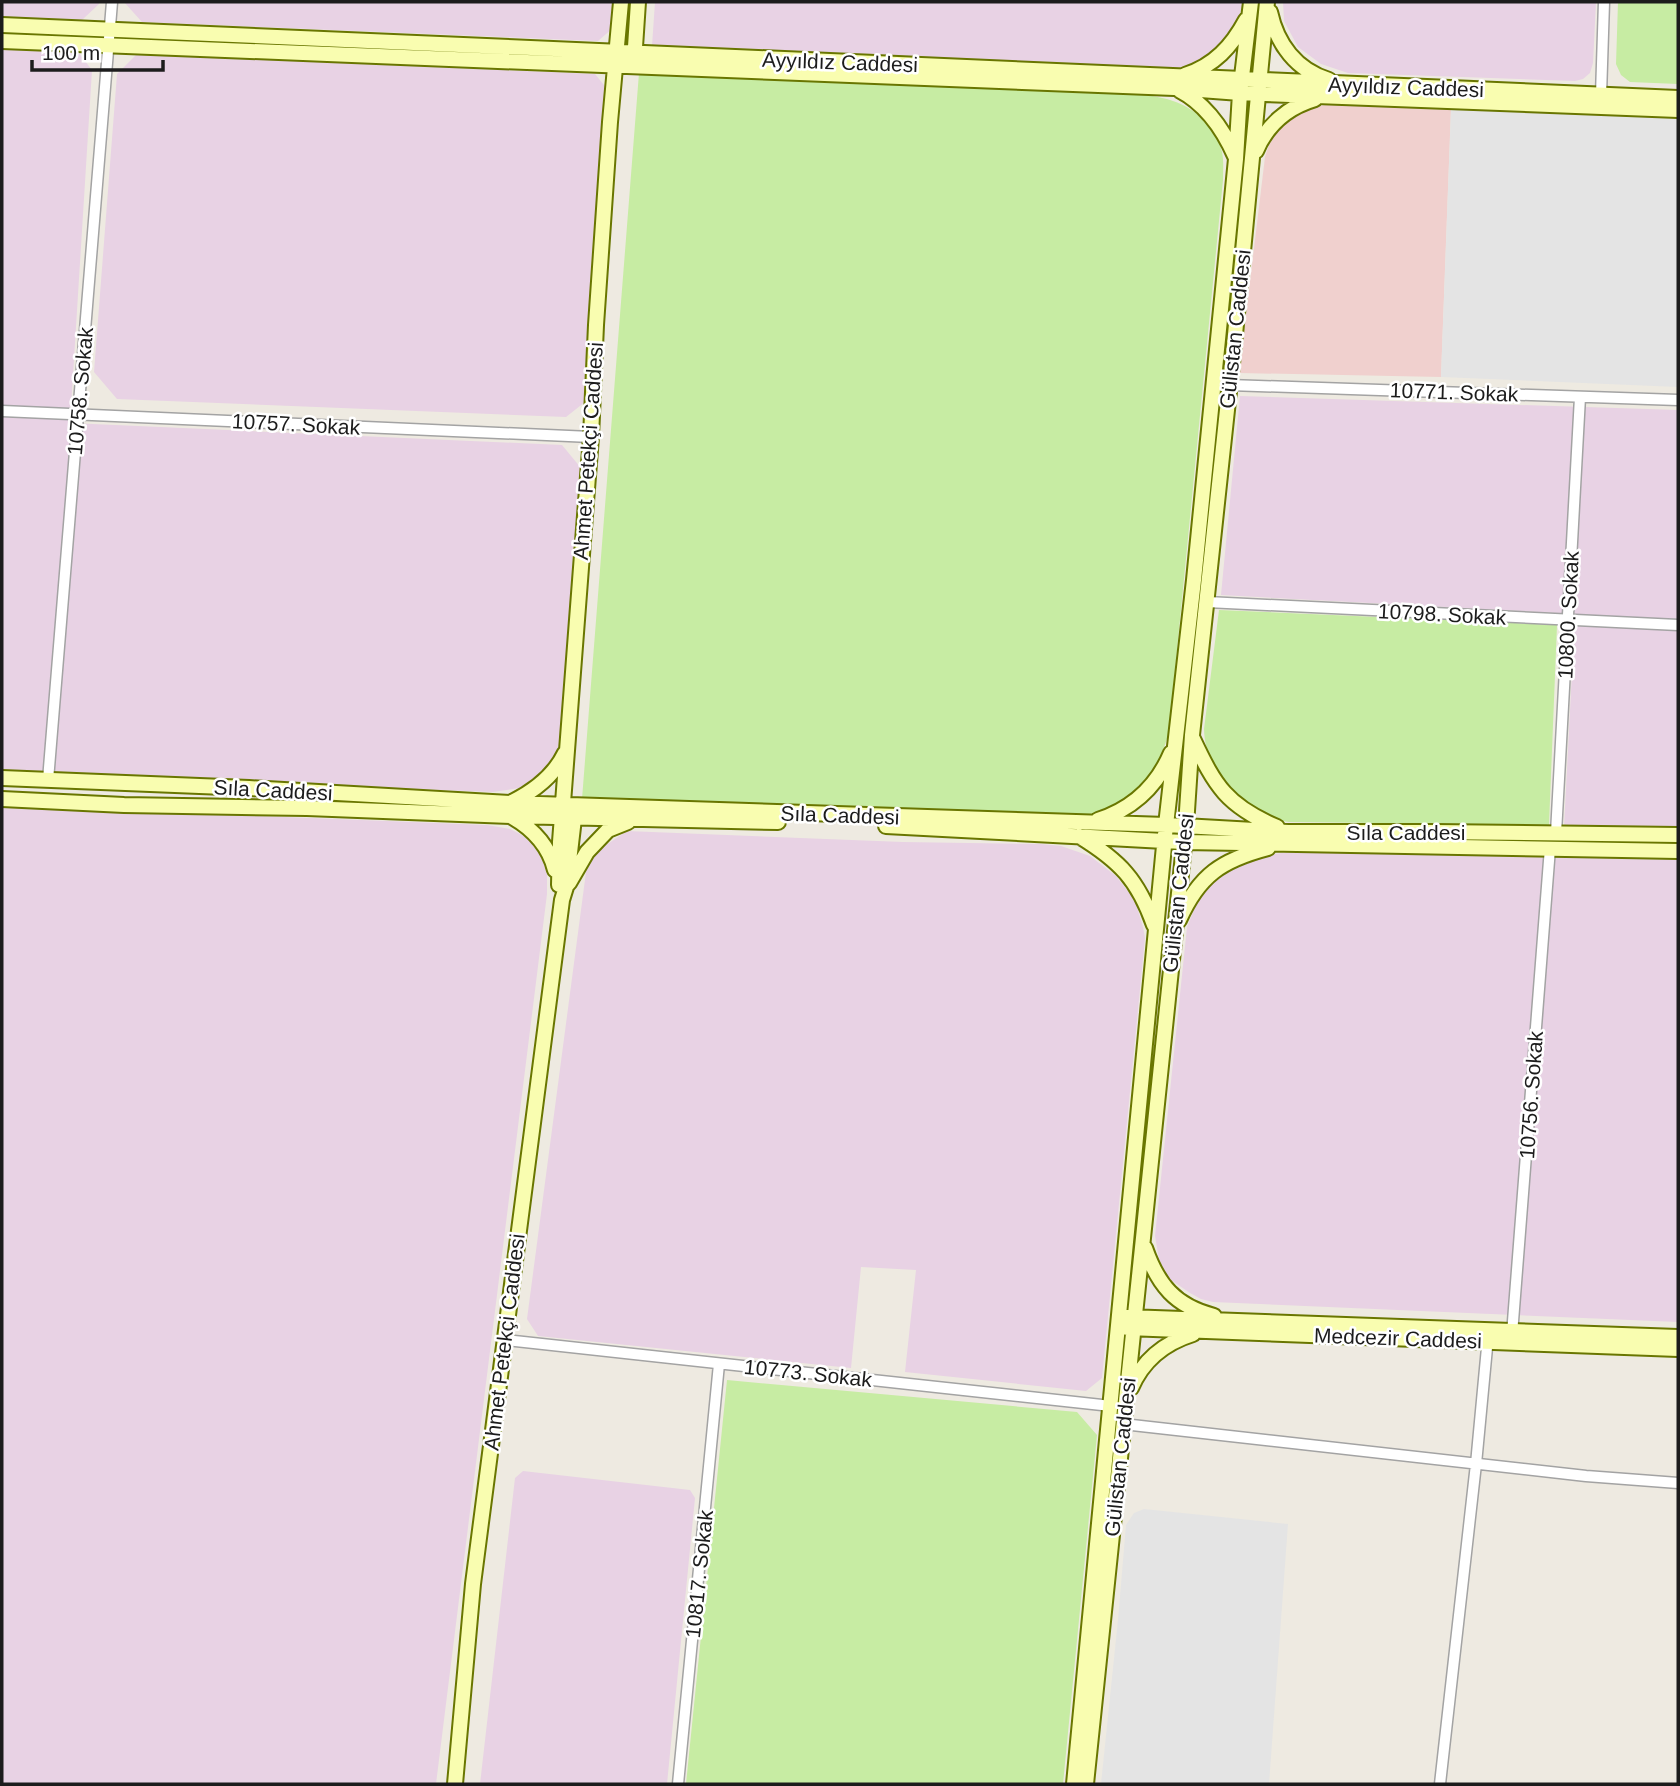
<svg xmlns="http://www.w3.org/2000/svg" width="1680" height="1786" viewBox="0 0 1680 1786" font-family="Arial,sans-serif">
<rect width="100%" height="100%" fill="#eeeae1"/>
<path fill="#f0d0ce" d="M 1327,104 L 1451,109 L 1441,377 L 1239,373 L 1265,157 L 1270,142 L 1278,131 L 1289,120 L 1299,113 Z"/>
<path fill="#e8d2e4" d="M 2,2 L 99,2 L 99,4 L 81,21 L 2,18 Z
M 124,2 L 615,2 L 613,28 L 598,41 L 142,22 Z
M 655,2 L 1243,2 L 1238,21 L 1225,43 L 1203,61 L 1191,66 L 1172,69 L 652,46 Z
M 1283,2 L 1596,2 L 1593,63 L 1590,73 L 1583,79 L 1575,81 L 1348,73 L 1321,64 L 1298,47 L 1284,21 Z
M 2,49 L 78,52 L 92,70 L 70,423 L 562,445 L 581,468 L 560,746 L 548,767 L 530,783 L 519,788 L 493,792 L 2,773 Z
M 137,54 L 595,74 L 608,90 L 585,402 L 566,417 L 117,399 L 94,372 L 117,74 Z
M 1240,396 L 1678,410 L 1678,829 L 1564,827 L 1575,614 L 1221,595 Z
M 2,806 L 487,825 L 510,829 L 520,834 L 529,840 L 541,856 L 547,874 L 547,894 L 436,1784 L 2,1784 Z
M 627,831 L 903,842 L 1041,844 L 1061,846 L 1090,856 L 1116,876 L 1130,894 L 1136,904 L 1143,927 L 1145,938 L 1102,1378 L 1086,1391 L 905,1372 L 916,1270 L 861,1267 L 851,1368 L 538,1336 L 527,1319 L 588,857 Z
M 1290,852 L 1678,859 L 1678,1322 L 1213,1302 L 1201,1299 L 1190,1293 L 1171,1280 L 1164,1271 L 1159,1259 L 1155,1236 L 1187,927 L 1196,905 L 1203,895 L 1211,885 L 1232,868 L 1259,856 Z
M 523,1471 L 690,1490 L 695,1498 L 667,1784 L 480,1784 L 515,1478 Z"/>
<path fill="#c7eca3" d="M 1618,2 L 1678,2 L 1678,84 L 1630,82 L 1621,75 L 1616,64 Z
M 639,73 L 1144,95 C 1171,98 1193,105 1210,128 C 1216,136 1220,143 1222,152 C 1224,161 1223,171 1223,180 L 1169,732 C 1158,773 1132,808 1087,816 L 582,799 Z
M 1219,610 L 1557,625 L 1549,825 L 1289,822 C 1245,817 1205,774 1204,729 Z
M 727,1380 L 1077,1412 L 1097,1435 L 1063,1784 L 686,1784 Z"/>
<path fill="#e4e4e4" d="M 1451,109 L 1678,118 L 1678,387 L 1441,377 Z
M 1144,1509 L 1288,1524 L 1269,1784 L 1101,1784 L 1118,1620 L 1126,1525 L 1134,1513 Z"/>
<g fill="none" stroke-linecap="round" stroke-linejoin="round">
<defs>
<path id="street" d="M 1601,95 L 1604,2
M 1229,385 L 1678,400
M 2,411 L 591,437
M 1207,602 L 1678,625
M 48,780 L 112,2
M 1556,833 L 1580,397
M 1512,1334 L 1550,848
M 505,1340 L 1111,1406
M 1123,1424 L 1586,1476 L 1678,1483
M 678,1784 L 719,1364
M 1440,1784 L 1476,1464 L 1488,1337"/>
<path id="secondary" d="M 1270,12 C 1277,44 1296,70 1329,80
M 2,25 L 1678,98
M 2,41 L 1174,88 L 1240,93 L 1678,110
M 634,62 L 638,2
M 1185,75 C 1214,66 1232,46 1246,20
M 1179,90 C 1206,104 1223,129 1235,156
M 1256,151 C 1267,125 1288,107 1315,99
M 1193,739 C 1215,786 1227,806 1277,827
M 2,778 L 249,788 L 510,803 L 1166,825 L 1288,832 L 1435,832 L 1678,835
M 2,799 L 124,805 L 307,808 L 511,816 L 778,822
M 512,802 C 534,791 554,776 565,753
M 512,817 C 533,829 549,846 555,870
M 1098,820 C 1132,809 1157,786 1171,753
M 886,826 L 1183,842 L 1678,851
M 1079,836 C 1120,861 1138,880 1154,925
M 569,883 L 587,852 L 608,830 L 628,822
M 559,885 L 560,842 L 591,437 L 596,325 L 610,122 L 621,2
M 1179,920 C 1199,875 1222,860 1268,848
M 1145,1248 C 1158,1285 1175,1306 1214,1316
M 1127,1317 L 1678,1337
M 1127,1328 L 1678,1349
M 1131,1388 C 1143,1360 1164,1343 1193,1334
M 455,1784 L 473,1584 L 562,900 L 566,887 L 575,810
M 1074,1784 L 1166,825 L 1194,580 L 1236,159 L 1240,93 L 1251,2
M 1086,1784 L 1186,826 L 1192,735 L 1234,345 L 1267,2"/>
</defs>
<use href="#street" stroke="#a3a3a3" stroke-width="13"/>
<use href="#secondary" stroke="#697600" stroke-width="18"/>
<use href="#street" stroke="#fff" stroke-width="10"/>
<use href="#secondary" stroke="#f9fdb0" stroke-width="14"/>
</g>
<g text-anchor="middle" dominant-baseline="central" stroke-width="5" stroke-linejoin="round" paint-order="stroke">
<g font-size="21" fill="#1c1c1c" stroke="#fff">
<text transform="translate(840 62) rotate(2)">Ayyıldız Caddesi</text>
<text transform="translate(1406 87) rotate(2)">Ayyıldız Caddesi</text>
<text transform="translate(1235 329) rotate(-84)">Gülistan Caddesi</text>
<text transform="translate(80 391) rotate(-85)">10758. Sokak</text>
<text transform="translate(1454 392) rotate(2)">10771. Sokak</text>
<text transform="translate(296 424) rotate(3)">10757. Sokak</text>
<text transform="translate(588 451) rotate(-86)">Ahmet Petekçi Caddesi</text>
<text transform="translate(1442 614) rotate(3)">10798. Sokak</text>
<text transform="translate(1568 615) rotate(-87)">10800. Sokak</text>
<text transform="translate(273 790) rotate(3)">Sıla Caddesi</text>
<text transform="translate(840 815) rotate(2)">Sıla Caddesi</text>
<text x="1406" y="832">Sıla Caddesi</text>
<text transform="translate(1178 893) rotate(-84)">Gülistan Caddesi</text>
<text transform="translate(1531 1095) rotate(-86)">10756. Sokak</text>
<text transform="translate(1398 1338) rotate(2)">Medcezir Caddesi</text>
<text transform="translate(504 1342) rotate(-83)">Ahmet Petekçi Caddesi</text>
<text transform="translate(808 1373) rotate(6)">10773. Sokak</text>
<text transform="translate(1120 1457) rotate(-84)">Gülistan Caddesi</text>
<text transform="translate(699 1574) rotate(-84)">10817. Sokak</text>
</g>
</g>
<rect width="1680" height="1786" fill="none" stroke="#1c1c1c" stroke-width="7"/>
<path d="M32 60v10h131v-10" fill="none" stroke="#1c1c1c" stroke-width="3.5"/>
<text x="42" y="60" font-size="21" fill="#1c1c1c" stroke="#ffffff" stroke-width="5" paint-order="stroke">100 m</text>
</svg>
